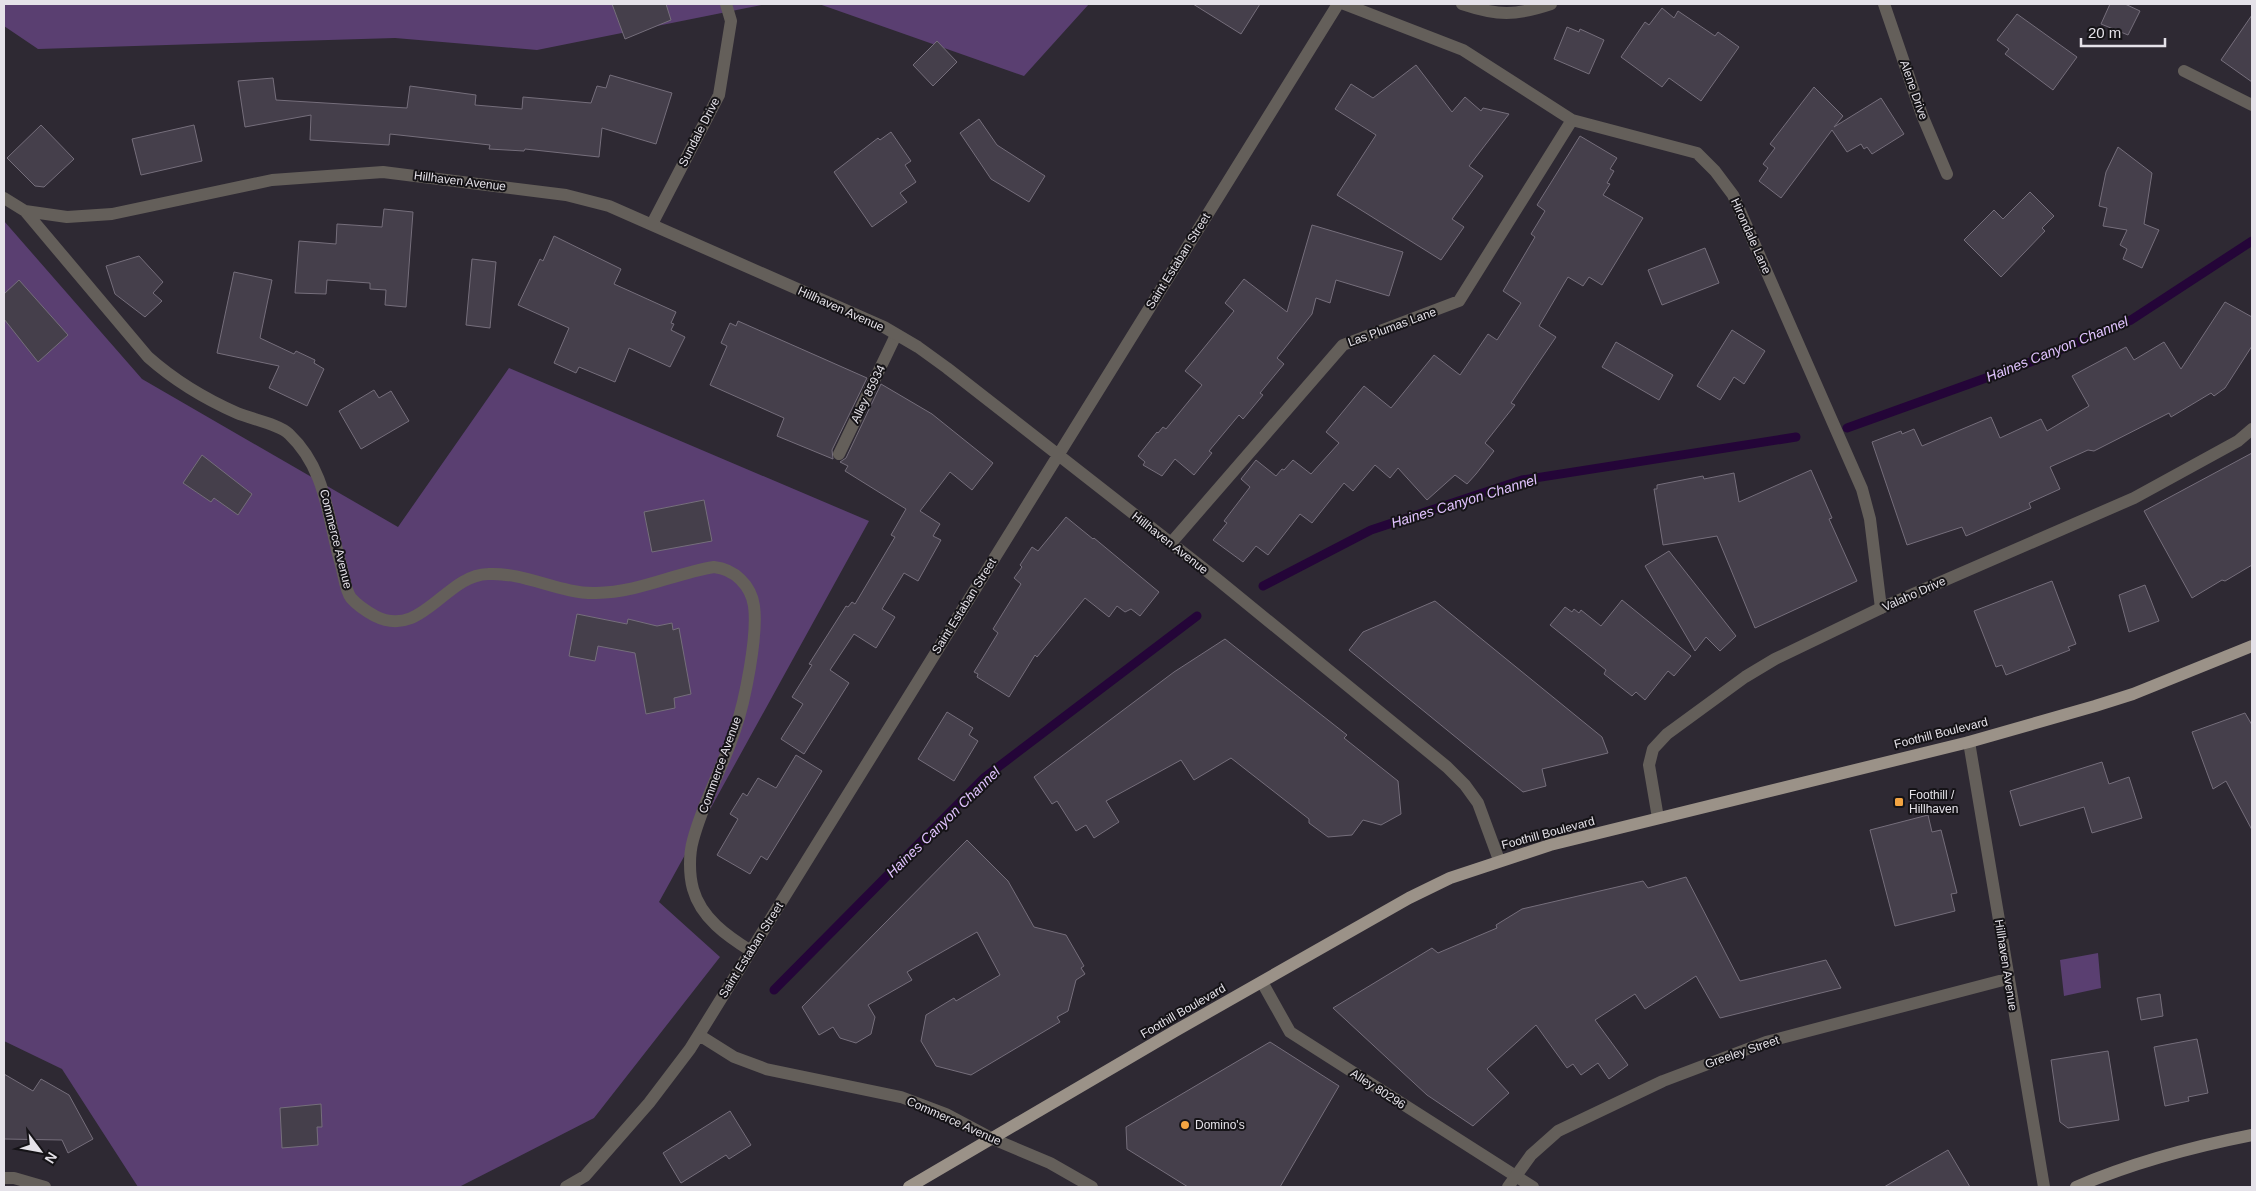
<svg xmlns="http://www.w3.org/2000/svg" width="2256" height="1191" viewBox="0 0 2256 1191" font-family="Arial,sans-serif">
<rect width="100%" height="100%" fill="#2e2933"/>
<path fill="#5a3f71" d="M 4,4 L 766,4 L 537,50 L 395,38 L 38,49 L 4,26 Z
M 819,4 L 1089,4 L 1024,76 Z
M 4,221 L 142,379 L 398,527 L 509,368 L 869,521 L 659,902 L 720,957 L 594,1118 L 459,1187 L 138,1187 L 62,1069 L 4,1041 Z
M 2098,953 L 2101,988 L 2064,996 L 2060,960 Z"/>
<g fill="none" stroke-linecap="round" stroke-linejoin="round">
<path stroke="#240538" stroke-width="9" d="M 1847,428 L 2033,361 L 2131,320 L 2252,241
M 1263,586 L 1371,530 L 1522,480 L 1796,437
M 774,990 L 985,777 L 1197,616"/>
</g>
<path fill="#453f4b" stroke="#756e7b" d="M 612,4 L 666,4 L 671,20 L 625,39 Z
M 1193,4 L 1260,4 L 1241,34 Z
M 2110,4 L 2125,4 L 2140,11 L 2128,35 L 2101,24 Z
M 1662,8 L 1674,18 L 1678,11 L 1715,36 L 1718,32 L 1739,47 L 1701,101 L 1669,78 L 1662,87 L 1621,57 L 1645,22 L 1649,25 Z
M 2017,14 L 2077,57 L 2053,90 L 2005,54 L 2009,49 L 1997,40 Z
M 2252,15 L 2252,82 L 2221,60 Z
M 1567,27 L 1579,32 L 1580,29 L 1604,40 L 1589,74 L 1554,59 Z
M 937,41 L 957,62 L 933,86 L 913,65 Z
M 1416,65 L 1452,112 L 1465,97 L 1481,111 L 1483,108 L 1509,114 L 1469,166 L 1483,176 L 1452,219 L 1464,227 L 1441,260 L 1337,195 L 1376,135 L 1335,109 L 1351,84 L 1373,98 Z
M 610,75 L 672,93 L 656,144 L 602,128 L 599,157 L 525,149 L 524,151 L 489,149 L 490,145 L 390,134 L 389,145 L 310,140 L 311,115 L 245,127 L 238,81 L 273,78 L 276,100 L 407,108 L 410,86 L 476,95 L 475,105 L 522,109 L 523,97 L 591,103 L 597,86 L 606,88 Z
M 1814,87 L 1843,116 L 1834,127 L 1881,98 L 1904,134 L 1872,154 L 1867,147 L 1864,149 L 1861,144 L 1847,152 L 1832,130 L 1781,198 L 1759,181 L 1768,168 L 1763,164 L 1775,148 L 1770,144 Z
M 979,119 L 997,145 L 1045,176 L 1029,202 L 991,179 L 960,133 Z
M 41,125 L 74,159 L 44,187 L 35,186 L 7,158 Z
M 194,125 L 202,161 L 141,175 L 132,139 Z
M 891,132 L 911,161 L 905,165 L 916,182 L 900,193 L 907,202 L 872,227 L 834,172 L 878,138 L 880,140 Z
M 1580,136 L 1617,158 L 1610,169 L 1614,171 L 1607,183 L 1610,184 L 1603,195 L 1643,218 L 1602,285 L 1589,277 L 1583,286 L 1568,277 L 1539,326 L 1556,337 L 1511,403 L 1515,405 L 1485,443 L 1494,451 L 1476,474 L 1467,484 L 1455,475 L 1427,500 L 1398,468 L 1390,478 L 1375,465 L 1353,491 L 1344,483 L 1312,523 L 1300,514 L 1268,555 L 1256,546 L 1243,562 L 1213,540 L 1227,523 L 1224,521 L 1250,487 L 1241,479 L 1256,460 L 1276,476 L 1282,469 L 1284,470 L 1293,460 L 1311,474 L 1339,443 L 1326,432 L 1364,386 L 1391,408 L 1434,355 L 1460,375 L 1488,334 L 1497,340 L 1521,303 L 1503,291 L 1535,237 L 1531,234 L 1545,211 L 1537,205 Z
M 2118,147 L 2152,173 L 2144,224 L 2159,230 L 2142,268 L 2123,259 L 2127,249 L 2120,245 L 2127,230 L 2103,226 L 2107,208 L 2099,206 L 2106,172 Z
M 2030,192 L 2054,216 L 2042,228 L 2045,231 L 2001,277 L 1964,240 L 1994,210 L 2003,219 Z
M 384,209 L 413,212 L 406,307 L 385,305 L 386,290 L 370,289 L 370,283 L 327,280 L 326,294 L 295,293 L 299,241 L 336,244 L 337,224 L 382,227 Z
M 1312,225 L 1403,252 L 1389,296 L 1336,280 L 1330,303 L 1316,298 L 1312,314 L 1277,358 L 1284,364 L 1260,393 L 1263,395 L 1243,419 L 1239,415 L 1209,451 L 1212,453 L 1194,475 L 1175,459 L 1162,476 L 1143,465 L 1145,462 L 1138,456 L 1157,432 L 1158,433 L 1163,427 L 1166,429 L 1202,385 L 1185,371 L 1234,311 L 1225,303 L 1244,279 L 1287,312 Z
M 554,236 L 621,269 L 614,284 L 676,312 L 671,323 L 674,324 L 671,330 L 685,337 L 670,367 L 629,348 L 615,382 L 579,367 L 576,373 L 554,363 L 569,328 L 518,305 L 540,259 L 543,261 Z
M 1705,248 L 1719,283 L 1662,305 L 1648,270 Z
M 139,256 L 163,282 L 153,293 L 162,301 L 145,317 L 115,294 L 106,266 Z
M 472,259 L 496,262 L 490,328 L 466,325 Z
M 234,272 L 272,280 L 260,338 L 294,354 L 296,351 L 315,360 L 314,363 L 324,369 L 307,406 L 269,388 L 279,366 L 217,353 Z
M 19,280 L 68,335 L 38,362 L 4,319 L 4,294 Z
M 2225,302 L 2252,317 L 2252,346 L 2225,388 L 2214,396 L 2211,393 L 2171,417 L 2169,413 L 2094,451 L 2088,450 L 2050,467 L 2060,489 L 2029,503 L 2031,508 L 1966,536 L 1962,527 L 1907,545 L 1872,442 L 1901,431 L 1902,434 L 1914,429 L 1922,446 L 1991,417 L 2000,438 L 2041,419 L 2047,431 L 2089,406 L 2072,376 L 2126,347 L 2134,360 L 2164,342 L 2181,369 Z
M 738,321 L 867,378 L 832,450 L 833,459 L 777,436 L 784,418 L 710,385 L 727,346 L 721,343 L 730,323 L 736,326 Z
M 1732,330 L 1765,351 L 1744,384 L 1734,377 L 1720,400 L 1697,386 Z
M 1616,342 L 1673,375 L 1659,400 L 1602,367 Z
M 881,384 L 932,414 L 993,463 L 972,490 L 950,472 L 920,511 L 940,524 L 933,536 L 941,540 L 918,581 L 904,573 L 882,609 L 895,617 L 876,648 L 854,634 L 830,670 L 849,683 L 804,754 L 781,739 L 803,704 L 792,697 L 812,665 L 809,664 L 846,606 L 848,607 L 852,602 L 855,604 L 895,537 L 891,535 L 906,509 L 845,471 L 848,466 L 840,462 L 846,458 Z
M 374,390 L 379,398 L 391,391 L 409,421 L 361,449 L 339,411 Z
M 2252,453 L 2252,565 L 2225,581 L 2222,580 L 2192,598 L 2144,511 Z
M 202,455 L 252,494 L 238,515 L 214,498 L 211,502 L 183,483 Z
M 1811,470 L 1832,518 L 1829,519 L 1857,581 L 1755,628 L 1717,536 L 1663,545 L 1654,489 L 1657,489 L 1657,485 L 1703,476 L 1704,479 L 1734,473 L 1739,502 Z
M 704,500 L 712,541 L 652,552 L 644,512 Z
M 1066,517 L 1093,539 L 1094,538 L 1159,592 L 1140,616 L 1131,609 L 1125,612 L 1117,606 L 1109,617 L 1085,598 L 1037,657 L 1035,655 L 1009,697 L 977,677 L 978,674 L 974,672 L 998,633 L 993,629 L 1021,584 L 1014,578 L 1022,567 L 1020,565 L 1032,547 L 1038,551 Z
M 1669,551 L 1736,636 L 1720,651 L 1706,637 L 1695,651 L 1645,566 Z
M 2052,581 L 2076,644 L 2068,647 L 2070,650 L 2006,675 L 2002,665 L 1996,667 L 1974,611 Z
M 2145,585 L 2159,621 L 2129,632 L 2119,595 Z
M 1622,600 L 1691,656 L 1674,676 L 1668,671 L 1645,700 L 1636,692 L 1632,696 L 1604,674 L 1606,670 L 1550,625 L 1565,607 L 1572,612 L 1574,609 L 1579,613 L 1581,610 L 1601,626 Z
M 1435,601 L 1602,737 L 1608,753 L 1542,769 L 1546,786 L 1523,792 L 1349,650 L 1363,632 Z
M 577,614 L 627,624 L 628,619 L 657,626 L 672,623 L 673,630 L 679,628 L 691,694 L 674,698 L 675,708 L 646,714 L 635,653 L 598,646 L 595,661 L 569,656 Z
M 1225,639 L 1347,735 L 1344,738 L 1398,781 L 1401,814 L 1381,825 L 1363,820 L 1352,835 L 1328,837 L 1309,823 L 1309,819 L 1231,758 L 1194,780 L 1181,760 L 1106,801 L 1119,822 L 1094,838 L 1086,825 L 1076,831 L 1057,801 L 1052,804 L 1034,777 L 1174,672 Z
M 947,712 L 973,728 L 969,735 L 978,741 L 954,781 L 918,759 Z
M 2245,713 L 2252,725 L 2252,830 L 2226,781 L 2213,789 L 2192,732 Z
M 796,755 L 822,771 L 767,860 L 761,856 L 750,874 L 717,855 L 738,819 L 730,814 L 743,793 L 747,796 L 758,778 L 776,788 Z
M 2102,762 L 2109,784 L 2129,777 L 2142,818 L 2092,833 L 2084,807 L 2020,826 L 2010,791 Z
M 1928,815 L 1932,832 L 1941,830 L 1957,893 L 1951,894 L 1955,911 L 1895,926 L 1870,830 Z
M 967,840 L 1008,881 L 1034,927 L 1066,935 L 1084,966 L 1081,968 L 1085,974 L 1076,980 L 1068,1011 L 1057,1017 L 1060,1022 L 971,1075 L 936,1066 L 921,1041 L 926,1015 L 954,998 L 956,1001 L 1000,975 L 977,932 L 907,972 L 912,980 L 868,1005 L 875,1017 L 871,1034 L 856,1043 L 840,1038 L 833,1027 L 819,1035 L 802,1007 Z
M 1686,877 L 1740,981 L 1826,960 L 1841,988 L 1720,1018 L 1696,976 L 1645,1009 L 1635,994 L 1595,1020 L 1628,1065 L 1609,1079 L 1598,1063 L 1581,1075 L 1573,1064 L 1567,1068 L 1536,1025 L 1487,1069 L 1509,1093 L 1473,1126 L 1427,1095 L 1333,1008 L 1432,948 L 1438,953 L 1497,928 L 1496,925 L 1522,909 L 1643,881 L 1648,888 Z
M 2160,994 L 2163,1016 L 2141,1020 L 2137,998 Z
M 2197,1039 L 2208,1093 L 2188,1097 L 2189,1101 L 2165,1106 L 2154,1047 Z
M 1270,1042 L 1339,1086 L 1280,1187 L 1188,1187 L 1127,1149 L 1126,1127 Z
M 2108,1051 L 2119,1120 L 2068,1128 L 2060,1122 L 2051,1060 Z
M 4,1074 L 33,1091 L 41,1079 L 69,1095 L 93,1139 L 68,1153 L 62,1140 L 4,1139 Z
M 321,1104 L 322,1127 L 317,1127 L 318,1145 L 282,1148 L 280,1108 Z
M 730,1111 L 751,1145 L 729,1159 L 726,1155 L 681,1183 L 663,1153 Z
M 1948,1150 L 1970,1187 L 1884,1187 Z"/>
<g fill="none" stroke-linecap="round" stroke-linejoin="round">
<path stroke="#645f5a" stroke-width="12" d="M 839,454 L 896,335
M 1262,982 L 1290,1032 L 1533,1187"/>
<path stroke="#645f5a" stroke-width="12" d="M 1344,4 L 1463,50 L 1572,120 L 1697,153 L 1715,171 L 1733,195 L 1862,489 L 1870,519 L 1881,608
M 1462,4 C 1498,16 1515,16 1551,4
M 1884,4 L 1922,115 L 1947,174
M 2184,71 L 2252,105
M 4,198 L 25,211 L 67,217 L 112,214 L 272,180 L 383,172 L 566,195 L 609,206 L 884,327 L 918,347 L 947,368 L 1217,579 L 1447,767 L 1465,785 L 1478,803 L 1499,860
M 25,211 L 148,357 C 175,381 203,398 237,413 C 251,419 279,424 289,434 C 327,470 327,517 341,565 C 344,575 345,590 351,598 C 358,606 366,611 375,616 C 422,640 445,575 488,574 C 525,572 560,594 596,593 C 640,592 672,574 714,567 C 734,569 751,585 754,606 C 758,636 745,701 735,730 C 723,767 703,802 693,840 C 689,854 689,874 693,889 C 701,918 727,936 751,951
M 652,224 L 719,95 L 731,21 L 726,4
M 1171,543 L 1343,345 L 1459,301 L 1572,120
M 1969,742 L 2044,1187
M 699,1035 L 734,1057 L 766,1069 L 901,1097 L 946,1114 L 993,1139
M 4,1178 L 14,1178 L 45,1187
M 566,1187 L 585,1176 L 649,1103 L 690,1049 L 1338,4
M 1508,1187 L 1531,1155 L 1558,1131 L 1663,1081 L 1766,1042 L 2007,979"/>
<path stroke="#645f5a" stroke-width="12" d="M 1658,818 L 1649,765 L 1653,749 L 1667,734 L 1745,677 L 1775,659 L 1881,608 L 2134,498 L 2238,441 L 2252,429
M 993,1139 L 1050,1163 L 1092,1187"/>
<path stroke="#837c74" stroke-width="12" d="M 2076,1187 C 2134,1162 2191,1147 2252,1135"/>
<path stroke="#9b9288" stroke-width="12" d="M 909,1187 L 1175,1031 L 1409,898 L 1450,878 L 1550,845 L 1969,742 L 2095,706 L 2133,694 L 2252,646"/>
</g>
<g fill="#f3a442" stroke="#151317" stroke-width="2">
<rect x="1894" y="797" width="10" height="10" rx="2.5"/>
<circle cx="1185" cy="1125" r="5"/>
</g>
<g text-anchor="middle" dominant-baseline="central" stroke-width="4" stroke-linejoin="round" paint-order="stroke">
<g font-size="12" fill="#e5e2e9" stroke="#151317">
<text transform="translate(1914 90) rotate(71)">Alene Drive</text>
<text transform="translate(699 132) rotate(-63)">Sundale Drive</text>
<text transform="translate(460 181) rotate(7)">Hillhaven Avenue</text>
<text transform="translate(1751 236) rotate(66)">Hirondale Lane</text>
<text transform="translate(1178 261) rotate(-58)">Saint Estaban Street</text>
<text transform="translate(841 309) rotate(24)">Hillhaven Avenue</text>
<text transform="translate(1392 327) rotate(-20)">Las Plumas Lane</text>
<text transform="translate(868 394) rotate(-64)">Alley 85934</text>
<text transform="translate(336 539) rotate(76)">Commerce Avenue</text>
<text transform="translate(1170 543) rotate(38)">Hillhaven Avenue</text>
<text transform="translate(1914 594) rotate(-24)">Valaho Drive</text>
<text transform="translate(964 606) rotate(-58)">Saint Estaban Street</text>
<text transform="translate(1941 733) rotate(-14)">Foothill Boulevard</text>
<text transform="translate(720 765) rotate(-70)">Commerce Avenue</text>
<text transform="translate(1548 833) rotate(-15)">Foothill Boulevard</text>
<text transform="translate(751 950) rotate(-58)">Saint Estaban Street</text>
<text transform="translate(2006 965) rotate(81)">Hillhaven Avenue</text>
<text transform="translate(1183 1011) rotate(-30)">Foothill Boulevard</text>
<text transform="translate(1742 1052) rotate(-19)">Greeley Street</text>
<text transform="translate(1378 1089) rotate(33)">Alley 80296</text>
<text transform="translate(954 1121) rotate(24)">Commerce Avenue</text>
</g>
<g font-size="12" fill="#e5e2e9" stroke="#151317" text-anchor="start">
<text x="1909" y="795">Foothill /<tspan x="1909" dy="14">Hillhaven</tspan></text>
<text x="1195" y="1125">Domino's</text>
</g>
<g font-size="14" font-style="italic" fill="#e1c3ff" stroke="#151317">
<text transform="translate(2057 349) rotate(-22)">Haines Canyon Channel</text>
<text transform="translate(1464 501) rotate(-17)">Haines Canyon Channel</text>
<text transform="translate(943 822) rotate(-44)">Haines Canyon Channel</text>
</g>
</g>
<rect width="2256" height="1191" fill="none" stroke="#e5e2e9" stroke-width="10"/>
<g transform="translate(40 1151) rotate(122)" stroke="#151317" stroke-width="4" paint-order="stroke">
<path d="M0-4L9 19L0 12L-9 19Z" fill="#e5e2e9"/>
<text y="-8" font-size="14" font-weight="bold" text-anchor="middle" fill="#e5e2e9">N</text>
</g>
<path d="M2081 38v8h84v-8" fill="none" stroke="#e5e2e9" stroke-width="2.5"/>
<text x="2088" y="38" font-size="15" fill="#e5e2e9" stroke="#151317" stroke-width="4" paint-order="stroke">20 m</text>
</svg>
